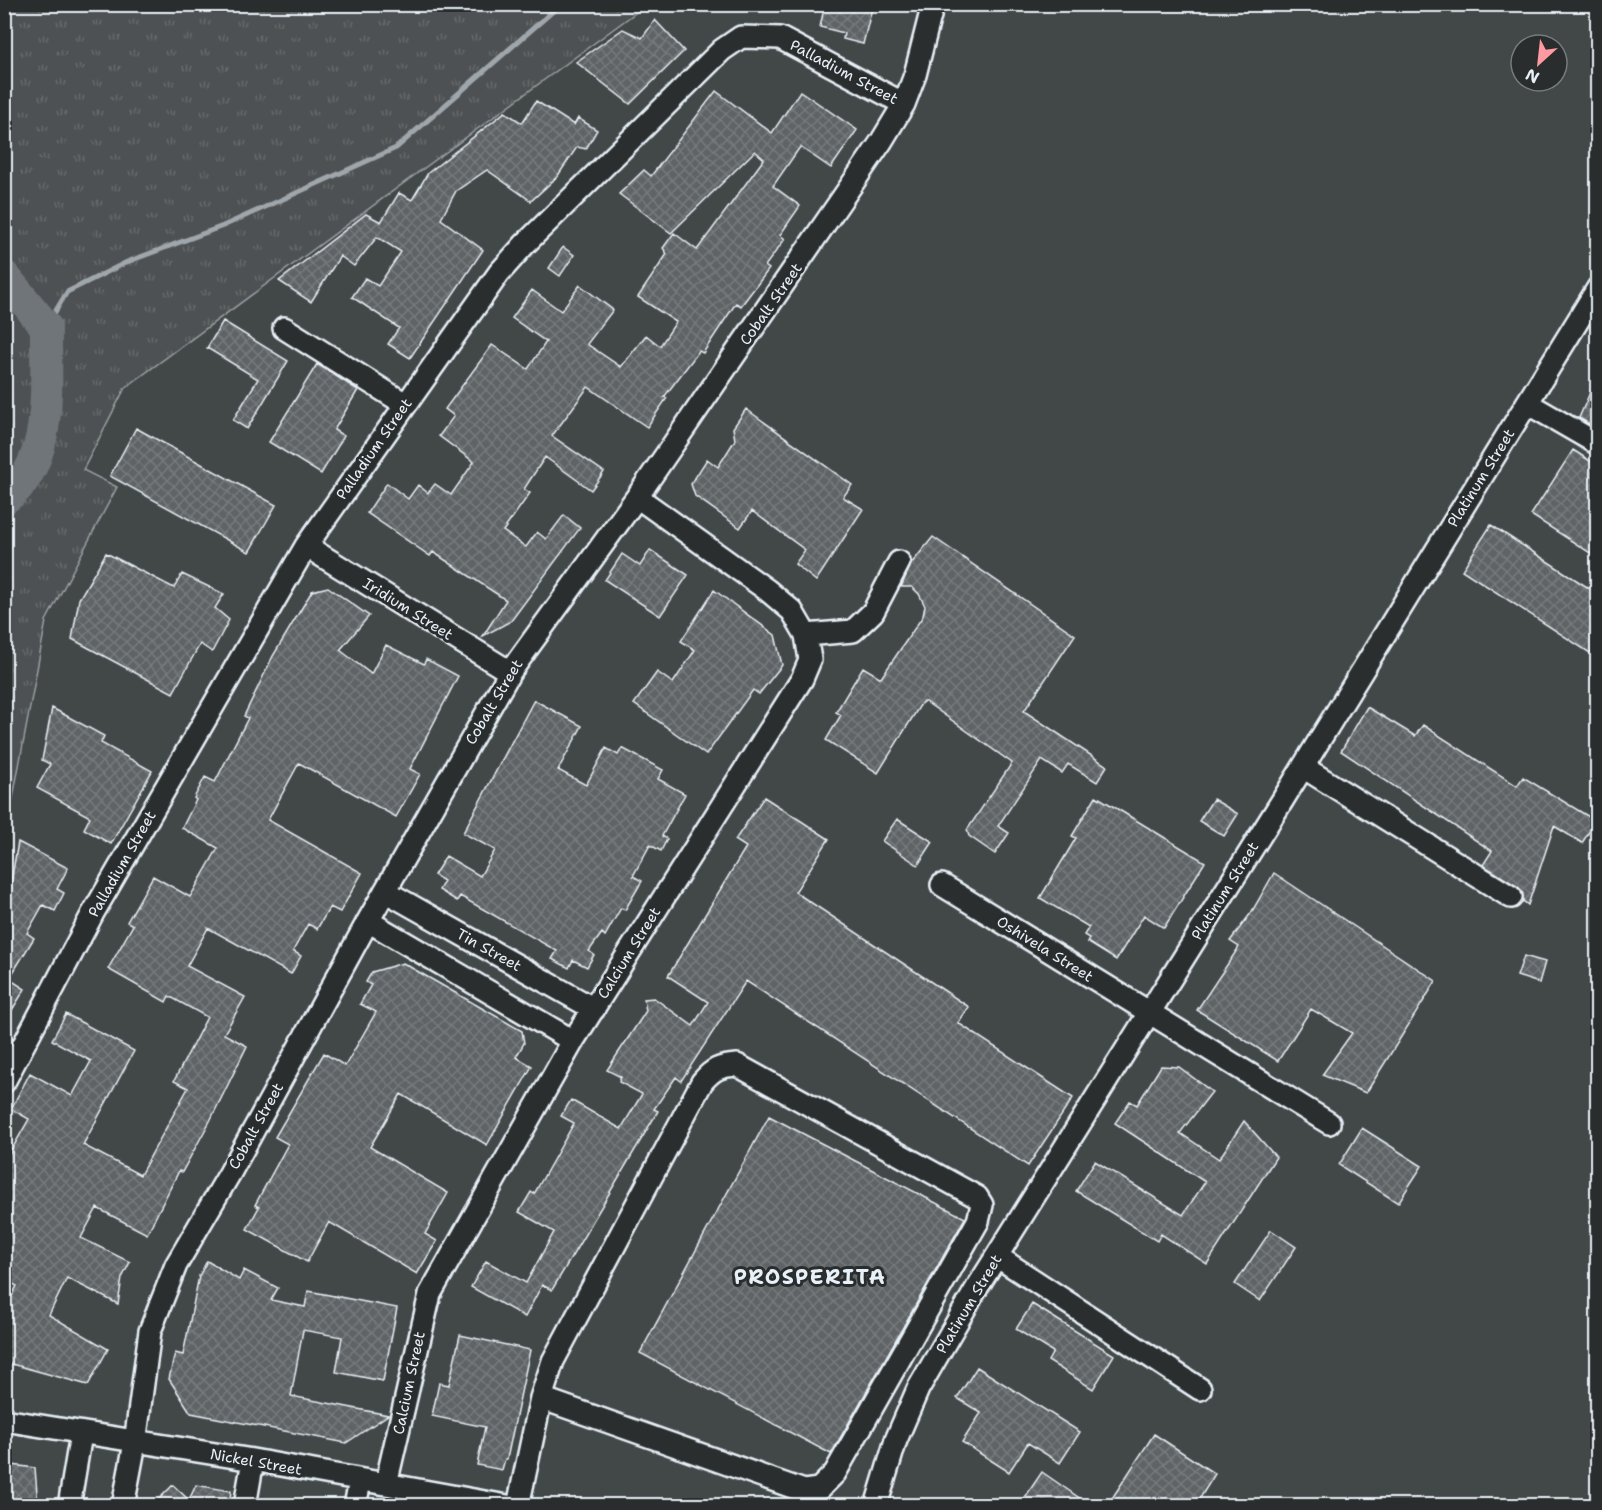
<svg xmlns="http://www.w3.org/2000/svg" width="1602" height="1510" viewBox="0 0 1602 1510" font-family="'Shantell Sans',sans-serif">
<defs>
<pattern id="grass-tufts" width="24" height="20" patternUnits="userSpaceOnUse" patternTransform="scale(1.5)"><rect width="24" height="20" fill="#4d5152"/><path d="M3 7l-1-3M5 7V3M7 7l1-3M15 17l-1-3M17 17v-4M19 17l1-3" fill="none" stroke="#676a6c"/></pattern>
<pattern id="building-cross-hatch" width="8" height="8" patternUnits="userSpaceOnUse" patternTransform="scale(1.5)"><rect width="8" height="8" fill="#5f6365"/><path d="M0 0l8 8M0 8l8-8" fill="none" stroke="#767a7c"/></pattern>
</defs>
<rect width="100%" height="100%" fill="#35393a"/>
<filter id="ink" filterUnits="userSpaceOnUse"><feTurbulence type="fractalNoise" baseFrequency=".0167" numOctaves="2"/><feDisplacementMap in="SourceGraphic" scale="12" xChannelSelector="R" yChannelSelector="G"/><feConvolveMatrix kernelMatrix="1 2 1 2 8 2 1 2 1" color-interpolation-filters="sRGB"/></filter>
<g filter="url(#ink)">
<path fill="#424647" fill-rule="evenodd" d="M 5,5 L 1597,5 L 1597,1505 L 5,1505 ZM 1521,45 L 1557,45 L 1557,81 L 1521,81 Z"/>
<path fill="url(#grass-tufts)" stroke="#9aa1a5" stroke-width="1.5" d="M 5,4 L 646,5 L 125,388 L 83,470 L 117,487 L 46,621 L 5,841 Z"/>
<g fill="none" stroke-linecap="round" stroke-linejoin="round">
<path stroke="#a0a7ac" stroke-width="5" d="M 46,327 L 67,292 L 127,262 L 223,226 L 396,148 L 561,4"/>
<path stroke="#707579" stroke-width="32" d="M 4,276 L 46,327 C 45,382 56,464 4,499"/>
</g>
<path fill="url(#building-cross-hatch)" stroke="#e8f1f8" stroke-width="1.5" d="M 825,4 L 873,4 L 863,44 L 843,39 L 844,33 L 820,27 Z
M 655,20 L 684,51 L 630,104 L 576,62 L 623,29 L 642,38 Z
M 716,91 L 772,133 L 800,91 L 857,130 L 831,168 L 800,147 L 773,186 L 800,206 L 780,235 L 785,239 L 765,266 L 769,269 L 741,306 L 736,303 L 703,353 L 699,351 L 664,397 L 667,398 L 647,427 L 588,387 L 552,436 L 604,472 L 591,490 L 545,457 L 524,489 L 530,493 L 503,531 L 526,547 L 537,532 L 546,539 L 564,515 L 580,528 L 511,621 L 483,636 L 506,600 L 433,552 L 430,556 L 367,513 L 387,483 L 408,499 L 418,485 L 428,493 L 435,484 L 451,495 L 474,462 L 439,436 L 454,416 L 445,409 L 492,345 L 528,369 L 546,342 L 512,318 L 532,290 L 561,311 L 580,285 L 613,310 L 587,344 L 621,367 L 646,335 L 660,346 L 676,322 L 638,297 L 667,254 L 663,248 L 674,233 L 697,250 L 764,159 L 755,151 L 671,233 L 619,194 L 644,170 L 651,176 Z
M 536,101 L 574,125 L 578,118 L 597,130 L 586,149 L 577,147 L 557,177 L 531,201 L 487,170 L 456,191 L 441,219 L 483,250 L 410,358 L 388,344 L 399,328 L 352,297 L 365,278 L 378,286 L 401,252 L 377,237 L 354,266 L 340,256 L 311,302 L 279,281 L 366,214 L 381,222 L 399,193 L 412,200 L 428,173 L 505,112 L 522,123 Z
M 563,247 L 574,255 L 560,276 L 549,268 Z
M 223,321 L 288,361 L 247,429 L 233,420 L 258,379 L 207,348 Z
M 317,364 L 358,390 L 334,430 L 344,436 L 321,474 L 269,442 Z
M 1598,374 L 1598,429 L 1579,418 Z
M 746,409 L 852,485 L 843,497 L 863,509 L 816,581 L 795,564 L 805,550 L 752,511 L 740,528 L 695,496 L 691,484 L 707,459 L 718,467 L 735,440 L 733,428 Z
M 136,428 L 276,505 L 249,552 L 110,476 Z
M 1573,450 L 1598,466 L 1598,558 L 1531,515 Z
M 1491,525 L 1598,594 L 1598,642 L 1590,653 L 1462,570 Z
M 933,537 L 1075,635 L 1024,711 L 1107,766 L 1097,782 L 1068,764 L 1062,773 L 1042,760 L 998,826 L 1009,833 L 995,854 L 969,836 L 967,830 L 1012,763 L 926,702 L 922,702 L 878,773 L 826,740 L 841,715 L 836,712 L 863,667 L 881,678 L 923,616 L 925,606 L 919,594 L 912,587 L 901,587 L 911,564 Z
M 650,550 L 688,575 L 660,616 L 605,580 L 622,554 L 640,566 Z
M 106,553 L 174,588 L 182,574 L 224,594 L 215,608 L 229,620 L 212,652 L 200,644 L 173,693 L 72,639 L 79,599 Z
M 328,587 L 369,616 L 340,650 L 371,674 L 386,645 L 424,664 L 426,659 L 458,676 L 410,769 L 420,774 L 396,817 L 299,763 L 268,820 L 362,873 L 340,912 L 330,907 L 317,929 L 308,924 L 293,951 L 301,956 L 291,974 L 208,928 L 187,966 L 245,997 L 224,1034 L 247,1046 L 210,1121 L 182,1172 L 179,1171 L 147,1234 L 97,1208 L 81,1238 L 130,1262 L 122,1278 L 118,1304 L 67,1278 L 49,1315 L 108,1349 L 88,1385 L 4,1362 L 4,1309 L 17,1286 L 4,1279 L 4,1163 L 29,1119 L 11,1109 L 30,1073 L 72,1096 L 91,1061 L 52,1040 L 66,1014 L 134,1051 L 83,1145 L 140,1175 L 188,1088 L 174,1081 L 207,1017 L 169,996 L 166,1002 L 108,969 L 133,925 L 127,922 L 153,876 L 190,897 L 218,848 L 182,828 L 196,800 L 194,798 L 205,777 L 215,782 L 248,718 L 244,716 L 273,656 L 312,591 Z
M 714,590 L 775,635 L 782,665 L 759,694 L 753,690 L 706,755 L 634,704 L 657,672 L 673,683 L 695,650 L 681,641 Z
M 534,700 L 582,726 L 558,770 L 586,785 L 606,748 L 618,755 L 622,748 L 663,770 L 658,779 L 685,794 L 662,836 L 667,839 L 661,851 L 650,845 L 633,876 L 642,881 L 625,910 L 621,908 L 605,936 L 602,933 L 589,951 L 594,955 L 587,967 L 573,960 L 569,968 L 552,959 L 557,951 L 460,896 L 457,901 L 439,890 L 444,881 L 434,875 L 446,856 L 480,876 L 495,850 L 463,833 Z
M 1367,707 L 1415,736 L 1423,725 L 1517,786 L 1523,777 L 1596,821 L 1582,843 L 1554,826 L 1528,905 L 1523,901 L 1522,892 L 1518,887 L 1483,865 L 1492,851 L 1341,751 Z
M 52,708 L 104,736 L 101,743 L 152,771 L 111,844 L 84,829 L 90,817 L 37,788 L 50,764 L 42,760 Z
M 1096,796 L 1205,862 L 1164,928 L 1144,915 L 1116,960 L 1087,942 L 1089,938 L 1084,935 L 1089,927 L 1040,898 L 1076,838 L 1072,836 Z
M 764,797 L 829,839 L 795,892 L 969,1007 L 958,1023 L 1073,1098 L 1028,1166 L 746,981 L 681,1081 L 676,1077 L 654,1109 L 658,1111 L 552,1290 L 542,1285 L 525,1317 L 471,1287 L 486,1261 L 526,1283 L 554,1232 L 519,1212 L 531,1192 L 534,1194 L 574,1123 L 561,1116 L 571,1100 L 621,1129 L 642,1094 L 619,1082 L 621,1077 L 607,1070 L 646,1011 L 644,999 L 654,998 L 693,1026 L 708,1002 L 668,976 L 746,847 L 735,840 Z
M 1213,799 L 1238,814 L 1224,836 L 1199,821 Z
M 897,819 L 933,842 L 918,865 L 882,841 Z
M 18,842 L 68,868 L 57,889 L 64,893 L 55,911 L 43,905 L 27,933 L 34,938 L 9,979 L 25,989 L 4,1023 L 4,922 Z
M 1274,873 L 1436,981 L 1366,1093 L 1322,1075 L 1352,1033 L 1311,1009 L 1278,1061 L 1197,1010 L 1239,947 L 1230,941 L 1251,913 Z
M 1524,956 L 1545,962 L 1539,983 L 1517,976 Z
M 403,963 L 522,1031 L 524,1043 L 516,1057 L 532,1066 L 487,1145 L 401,1094 L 370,1147 L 448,1193 L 425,1234 L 437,1241 L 417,1274 L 329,1222 L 307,1262 L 247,1229 L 259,1207 L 255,1205 L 288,1144 L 275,1137 L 324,1053 L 345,1066 L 376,1012 L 360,1004 L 371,985 L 366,982 L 372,972 Z
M 1161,1066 L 1179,1067 L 1212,1092 L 1180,1133 L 1219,1159 L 1244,1121 L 1276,1157 L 1207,1264 L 1161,1234 L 1157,1241 L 1076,1191 L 1095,1161 L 1183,1215 L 1205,1182 L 1115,1123 L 1130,1101 L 1137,1105 Z
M 769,1116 L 965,1218 L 831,1454 L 640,1353 Z
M 1362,1128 L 1422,1166 L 1398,1203 L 1339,1165 Z
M 1271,1230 L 1296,1247 L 1260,1301 L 1235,1284 Z
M 207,1261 L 239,1280 L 244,1270 L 278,1288 L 271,1300 L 305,1307 L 308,1291 L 397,1308 L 383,1381 L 336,1372 L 342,1337 L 303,1330 L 291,1396 L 388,1415 L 346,1443 L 191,1413 L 169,1379 L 175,1353 L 183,1355 L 199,1276 Z
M 1032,1304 L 1114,1355 L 1093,1389 L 1048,1361 L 1053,1352 L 1016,1329 Z
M 460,1335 L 530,1350 L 507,1459 L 505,1459 L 502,1470 L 477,1465 L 485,1427 L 432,1416 L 439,1383 L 449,1385 Z
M 977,1367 L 1080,1432 L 1060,1463 L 1028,1443 L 1009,1472 L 962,1442 L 981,1413 L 957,1398 Z
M 1154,1434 L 1215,1474 L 1195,1506 L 1107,1506 Z
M 4,1464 L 35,1468 L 38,1506 L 4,1506 Z
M 1042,1472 L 1091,1506 L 1019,1506 Z
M 173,1485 L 189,1500 L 196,1485 L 231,1491 L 229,1506 L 152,1506 Z"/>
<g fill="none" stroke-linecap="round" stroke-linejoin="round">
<defs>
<path id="minor" d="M 284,328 L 405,404
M 1527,403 L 1598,444
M 306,546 L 510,672
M 806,635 L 853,631 L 873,612 L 899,562
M 1303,767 L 1511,897
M 942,885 L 1329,1123
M 385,891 L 594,1009
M 368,921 L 573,1041
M 4,1082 L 93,913 L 306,546 L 499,273 L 525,244 L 722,50 L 741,37 L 780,38 L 904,104
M 998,1257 L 1200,1389
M 4,1420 L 253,1460 L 507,1506
M 386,1484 L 430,1294 L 573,1041 L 802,679 L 810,660 L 806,635 L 792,611 L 767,590 L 637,497
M 69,1506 L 81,1434
M 123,1506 L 135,1443 L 150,1331 L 176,1265 L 230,1173 L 368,921 L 510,672 L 637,497 L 881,142 L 904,104 L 915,75 L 933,4
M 245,1506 L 253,1460
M 355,1506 L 360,1481
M 518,1506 L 541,1398 L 553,1361 L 702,1082 C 713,1069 720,1066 737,1065 L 977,1197 L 982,1205 L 978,1221 L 835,1473 L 819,1489 L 804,1491 L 541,1398
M 876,1506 L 896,1440 L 918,1389 L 978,1286 L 1282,801 L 1598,288"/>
</defs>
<use href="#minor" stroke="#e8f1f8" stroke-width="26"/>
<use href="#minor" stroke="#2a2d2e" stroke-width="21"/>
</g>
</g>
<g text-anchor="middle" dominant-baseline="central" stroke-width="6" stroke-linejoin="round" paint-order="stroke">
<g font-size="15" fill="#e8f1f8" stroke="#2a2d2e">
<text transform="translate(844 72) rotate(28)">Palladium Street</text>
<text transform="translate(771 304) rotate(-55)">Cobalt Street</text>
<text transform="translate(374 449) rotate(-55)">Palladium Street</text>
<text transform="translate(1481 478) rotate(-58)">Platinum Street</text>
<text transform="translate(408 609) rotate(32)">Iridium Street</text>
<text transform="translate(494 702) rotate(-59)">Cobalt Street</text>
<text transform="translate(122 864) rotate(-60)">Palladium Street</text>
<text transform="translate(1225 891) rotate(-58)">Platinum Street</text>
<text transform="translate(1045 949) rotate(32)">Oshivela Street</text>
<text transform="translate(489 950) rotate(29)">Tin Street</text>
<text transform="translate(629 953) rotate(-58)">Calcium Street</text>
<text transform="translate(256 1126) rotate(-61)">Cobalt Street</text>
<text transform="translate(969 1304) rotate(-59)">Platinum Street</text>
<text transform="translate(409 1383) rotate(-78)">Calcium Street</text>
<text transform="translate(256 1462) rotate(10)">Nickel Street</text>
</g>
<g font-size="21" font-weight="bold" letter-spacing="1.5" fill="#e8f1f8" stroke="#2a2d2e">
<text x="810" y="1277">PROSPERITA</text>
</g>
</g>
<rect width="1602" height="1510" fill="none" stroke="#2a2d2e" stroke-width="24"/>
<rect x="12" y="12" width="1578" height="1486" fill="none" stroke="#e8f1f8" stroke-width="2" filter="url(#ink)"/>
<g transform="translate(1539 63) rotate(207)"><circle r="28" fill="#2a2d2e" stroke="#767b7f" stroke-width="1.5"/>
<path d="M0-4.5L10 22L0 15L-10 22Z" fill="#ff9aa2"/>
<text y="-9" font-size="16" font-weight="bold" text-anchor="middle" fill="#e8f1f8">N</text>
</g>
</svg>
